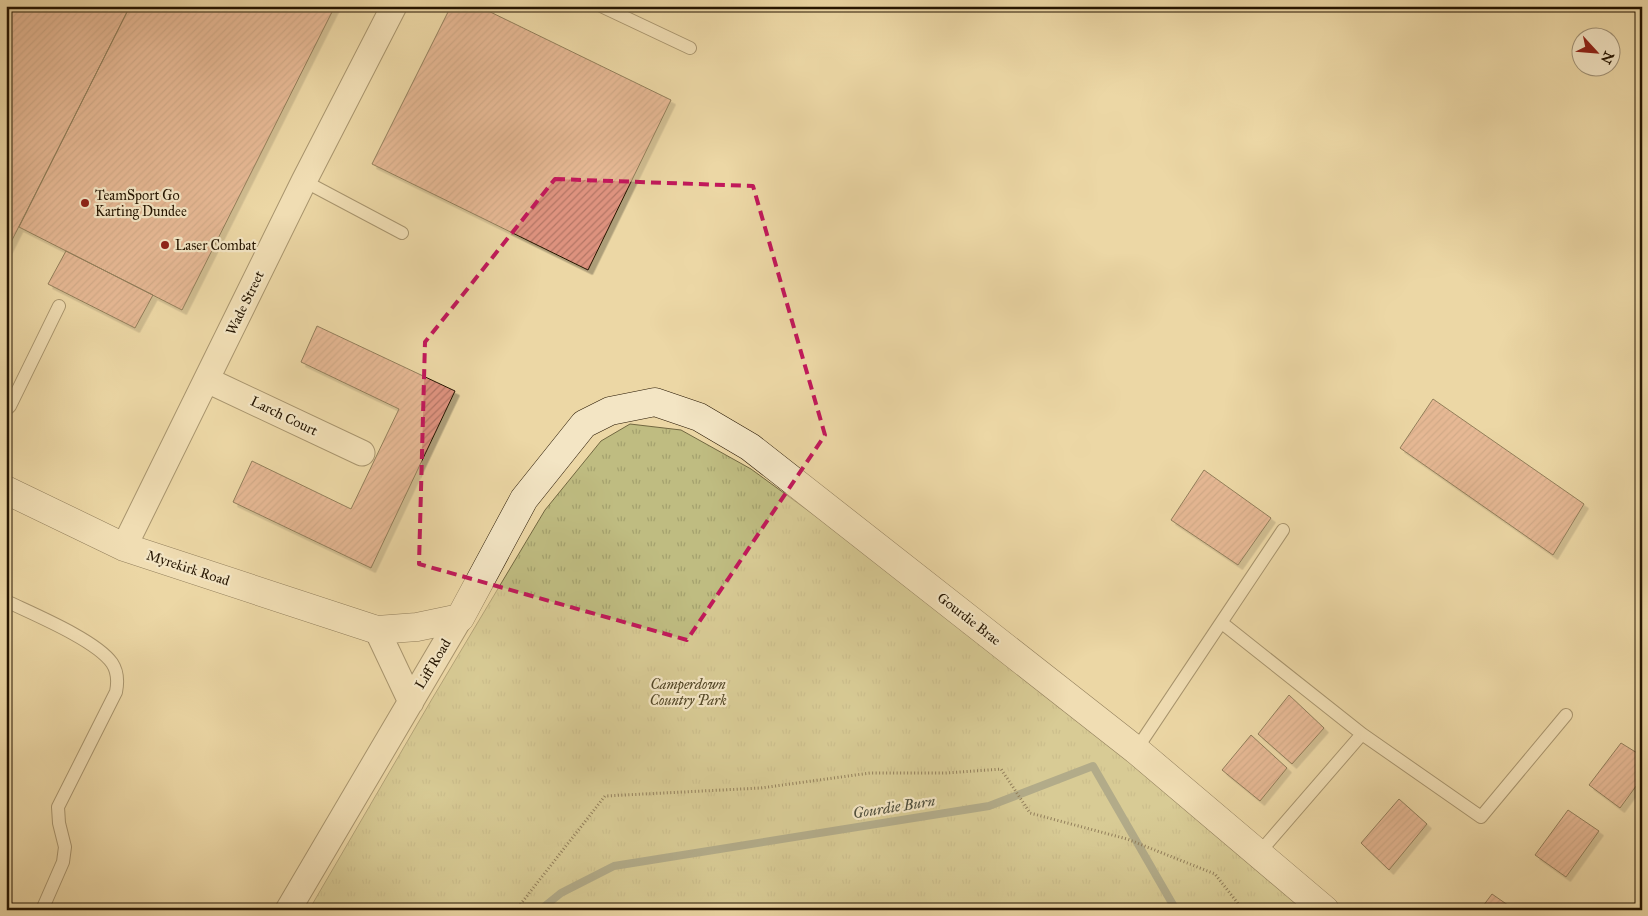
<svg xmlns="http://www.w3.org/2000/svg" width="1648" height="916" viewBox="0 0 1648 916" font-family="'IM FELL Great Primer',serif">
<defs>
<pattern id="park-tufts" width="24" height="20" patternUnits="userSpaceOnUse" patternTransform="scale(1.25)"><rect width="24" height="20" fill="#bfbc81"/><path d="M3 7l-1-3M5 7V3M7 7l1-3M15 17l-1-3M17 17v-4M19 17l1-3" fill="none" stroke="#a4a16e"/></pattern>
<pattern id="building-hatch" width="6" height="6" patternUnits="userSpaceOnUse" patternTransform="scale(1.25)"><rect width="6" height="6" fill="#dd927e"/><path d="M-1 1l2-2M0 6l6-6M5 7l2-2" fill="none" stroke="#b37665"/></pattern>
<filter id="shadow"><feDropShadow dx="4.5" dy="4.5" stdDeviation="0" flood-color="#0004"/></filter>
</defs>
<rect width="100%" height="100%" fill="#ecd7a5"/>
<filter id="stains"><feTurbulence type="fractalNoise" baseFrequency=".004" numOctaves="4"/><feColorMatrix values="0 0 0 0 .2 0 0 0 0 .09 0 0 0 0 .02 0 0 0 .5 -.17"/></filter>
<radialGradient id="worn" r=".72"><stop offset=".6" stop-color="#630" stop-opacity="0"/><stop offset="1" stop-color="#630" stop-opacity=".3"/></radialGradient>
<path fill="url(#park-tufts)" stroke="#726841" d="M 630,424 L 681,430 L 751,469 L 1136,750 L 1325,910 L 309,910 L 432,699 L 545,510 L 601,441 Z"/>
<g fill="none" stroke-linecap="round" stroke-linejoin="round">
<path stroke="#6b7766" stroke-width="8" d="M 540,910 L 561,893 L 614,866 L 989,806 L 1093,766 L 1176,910"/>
</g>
<path fill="url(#building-hatch)" stroke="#251501" filter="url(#shadow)" d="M 6,6 L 130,6 L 6,252 Z
M 130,6 L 335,6 L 182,310 L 19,227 Z
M 451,6 L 478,6 L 671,100 L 588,270 L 372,164 Z
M 66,251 L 153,295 L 135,328 L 48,284 Z
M 317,326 L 455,391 L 371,568 L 233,502 L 252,461 L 351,509 L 399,409 L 301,362 Z
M 1433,399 L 1584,504 L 1553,555 L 1400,448 Z
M 1204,470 L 1271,518 L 1238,565 L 1171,520 Z
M 1289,695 L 1324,728 L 1292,764 L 1258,734 Z
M 1251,735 L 1287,768 L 1260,801 L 1222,770 Z
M 1621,743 L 1642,756 L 1642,778 L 1620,808 L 1589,785 Z
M 1399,799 L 1427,824 L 1389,870 L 1361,843 Z
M 1568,810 L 1599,831 L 1566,877 L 1535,855 Z
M 1492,894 L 1515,910 L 1480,910 Z"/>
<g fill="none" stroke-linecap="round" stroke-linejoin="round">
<defs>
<path id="lane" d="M 601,6 L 690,48
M 304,181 L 402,233
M 6,410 L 10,406 L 59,306
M 6,601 C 33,614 96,640 112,663 C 118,672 118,682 116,692 L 58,807 L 59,823 L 65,847 L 63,862 L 42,910
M 1222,623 L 1362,734
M 1136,750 L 1283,530
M 1259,853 L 1362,734 L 1481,817 L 1566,715"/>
<path id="street" d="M 207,380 L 362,453
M 124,547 L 304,181 L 394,6
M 377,630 L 411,702
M 288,910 L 460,618"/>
<path id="secondary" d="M 6,490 L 124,547 L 377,630 L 417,627 L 460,618 L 524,499 L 584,424 L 610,411 L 655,402 L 699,417 L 750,447 L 1136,750 L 1325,910"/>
</defs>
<use href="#lane" stroke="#57462a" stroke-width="14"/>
<use href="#street" stroke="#57462a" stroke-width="27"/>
<use href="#secondary" stroke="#251501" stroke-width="29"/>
<path stroke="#251501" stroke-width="3" stroke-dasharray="1 2.5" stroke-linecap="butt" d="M 516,910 L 605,796 L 761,788 L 870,773 L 945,773 L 1001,769 L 1030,813 L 1127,839 L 1215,874 L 1243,910"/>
<use href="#lane" stroke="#f3e5c4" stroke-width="12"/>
<use href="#street" stroke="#f3e5c4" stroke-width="25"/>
<use href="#secondary" stroke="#f3e5c4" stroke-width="28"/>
</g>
<path d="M0 0H1648V916H0ZM 555,179 L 753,186 L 825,435 L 687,640 L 419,564 L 425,342 Z" fill="#ecd7a5" fill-opacity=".55" fill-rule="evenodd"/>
<path fill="none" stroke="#c2185b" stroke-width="4" stroke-dasharray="10 6" stroke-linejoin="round" d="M 555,179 L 753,186 L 825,435 L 687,640 L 419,564 L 425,342 Z"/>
<g fill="#8f2418" stroke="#f3e5c4" stroke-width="2">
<circle cx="85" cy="203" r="5"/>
<circle cx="165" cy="245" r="5"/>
</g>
<g text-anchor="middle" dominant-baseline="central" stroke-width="4.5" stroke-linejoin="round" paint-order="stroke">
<g font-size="14" fill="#251501" stroke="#f3e5c4" text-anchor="start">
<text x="95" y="195">TeamSport Go<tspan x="95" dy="16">Karting Dundee</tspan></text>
<text x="175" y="245">Laser Combat</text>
</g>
<g font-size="14" fill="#251501" stroke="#f3e5c4">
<text transform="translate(245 303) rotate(-64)">Wade Street</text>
<text transform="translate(284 416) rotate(26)">Larch Court</text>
<text transform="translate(188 568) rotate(18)">Myrekirk Road</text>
<text transform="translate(969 619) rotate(38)">Gourdie Brae</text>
<text transform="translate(433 664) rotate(-59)">Liff Road</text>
</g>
<g font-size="14" font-style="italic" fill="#534727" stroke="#f3e5c4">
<text x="688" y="684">Camperdown<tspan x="688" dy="16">Country Park</tspan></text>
</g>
<g font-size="15" font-style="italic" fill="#4e4e3c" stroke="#f3e5c4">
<text transform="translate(894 807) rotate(-9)">Gourdie Burn</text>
</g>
</g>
<rect width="1648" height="916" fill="none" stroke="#ecd7a5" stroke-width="25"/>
<rect x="8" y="8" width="1633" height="901" fill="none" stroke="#251501" stroke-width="2.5"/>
<rect x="12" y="12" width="1623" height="891" fill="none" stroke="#251501"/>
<g transform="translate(1596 52) rotate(116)"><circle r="24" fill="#f3e5c4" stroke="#a19276"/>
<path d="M0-4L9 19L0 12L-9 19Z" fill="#8f2418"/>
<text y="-8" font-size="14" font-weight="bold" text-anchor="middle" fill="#251501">N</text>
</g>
<rect width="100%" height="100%" filter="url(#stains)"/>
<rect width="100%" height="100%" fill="url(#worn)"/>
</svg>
